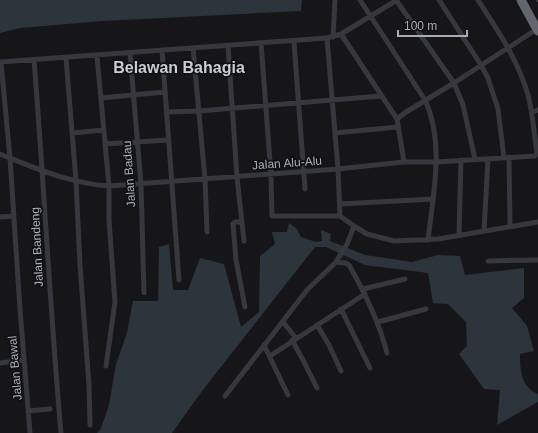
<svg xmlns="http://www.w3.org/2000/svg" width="538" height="433" viewBox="0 0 538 433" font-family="Arial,sans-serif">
<rect width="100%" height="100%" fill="#161618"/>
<path fill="#2c353c" d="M 0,0 L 302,0 L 301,11 L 102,21 L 20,28 L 0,33 Z
M 289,223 L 296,228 L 301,237 L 316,242 L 322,241 L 321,230 L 331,234 L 330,241 L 365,255 L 412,262 L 438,255 L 460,256 L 465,275 L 524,268 L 524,298 L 512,308 L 527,326 L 534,351 L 520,354 C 520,370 521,387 538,394 L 538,402 L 497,425 L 500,390 L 484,389 L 459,354 L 467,346 L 466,322 L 448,304 L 433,303 L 428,273 L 365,265 L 326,247 L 315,247 L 202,391 L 172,433 L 97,433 L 101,428 L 109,405 L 116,364 L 127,333 L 133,301 L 158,301 L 159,247 L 169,244 L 173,290 L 188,290 L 200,258 L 224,264 L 241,327 L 259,312 L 260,256 L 275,244 L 272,232 L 287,232 Z"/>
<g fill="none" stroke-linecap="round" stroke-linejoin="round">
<path stroke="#37383d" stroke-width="5" d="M 360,0 L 425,100 C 445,143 433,195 428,240
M 396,0 L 454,83 L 463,105 L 475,159
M 439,0 L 481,65 L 488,78 L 498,109 L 504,158
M 341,34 L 397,119 L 404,162
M 333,37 L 335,0
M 327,38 L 338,169 L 340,216 L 354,226 L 367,234 L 394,241 L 438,239 L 538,222
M 294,42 L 305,189
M 261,43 L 271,175 L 272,216 L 340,216
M 228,46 L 237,177 L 244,241
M 193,48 L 205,179 L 207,232
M 162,50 L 179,280
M 130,53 L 141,184 L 144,293
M 97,56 L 109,186 L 109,220 L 115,302 L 106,366
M 66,58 L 76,181 L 80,265 L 89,385 L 90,425
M 34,60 C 44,184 50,309 61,433
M 0,62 L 327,38 L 341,34 L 397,0
M 1,62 L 10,158 L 20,309 L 30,433
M 101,98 L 165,92
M 166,112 L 199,111 L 381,96
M 532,112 L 538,110
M 397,119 L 406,112 L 454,83 L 537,29
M 72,133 L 104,130
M 335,133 L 398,127
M 105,144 L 168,140
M 0,154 C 35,168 71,184 109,186 L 338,169 L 404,162 L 436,162 L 535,156 L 537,153 C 534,134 533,114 528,95 C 518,60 498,31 478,0
M 509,157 L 510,226
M 340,204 L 433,199
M 0,217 L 14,216
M 241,222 L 235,222 L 233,224 L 236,260 L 245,307
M 484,231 L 488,159
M 459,235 L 461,160
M 488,261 L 538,260
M 336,262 L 345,263 L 349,265 C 365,293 379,321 387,353
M 363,289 L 405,279
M 341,309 L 370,368
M 283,322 L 296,338
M 378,322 L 426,309
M 317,325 L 329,345 L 341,371
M 292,340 L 303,360 L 317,388
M 264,345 L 288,395
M 270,356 L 365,294
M 0,363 L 24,360
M 225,396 L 307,290 L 336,262 L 347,244 L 354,226
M 28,411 L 50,409"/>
<path stroke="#63666e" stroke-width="9" d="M 521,0 L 538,31"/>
<path stroke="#4a4c52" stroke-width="1.5" stroke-dasharray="5 4" stroke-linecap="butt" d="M 537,0 L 538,2"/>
</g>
<g text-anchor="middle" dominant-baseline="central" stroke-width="3.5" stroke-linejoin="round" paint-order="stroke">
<g font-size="12" fill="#a8adb8" stroke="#111113">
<text transform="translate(287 163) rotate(-4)">Jalan Alu-Alu</text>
<text transform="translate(129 174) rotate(-94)">Jalan Badau</text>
<text transform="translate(37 247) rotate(-93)">Jalan Bandeng</text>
<text transform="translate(15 368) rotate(-95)">Jalan Bawal</text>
</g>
<g font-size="16" font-weight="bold" fill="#c9ccd4" stroke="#111113">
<text x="179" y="67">Belawan Bahagia</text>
</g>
</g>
<path d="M398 30v6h69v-6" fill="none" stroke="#a8adb8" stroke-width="2"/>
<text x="404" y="30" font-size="12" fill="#a8adb8" stroke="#111113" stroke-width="3" paint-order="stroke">100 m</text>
</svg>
